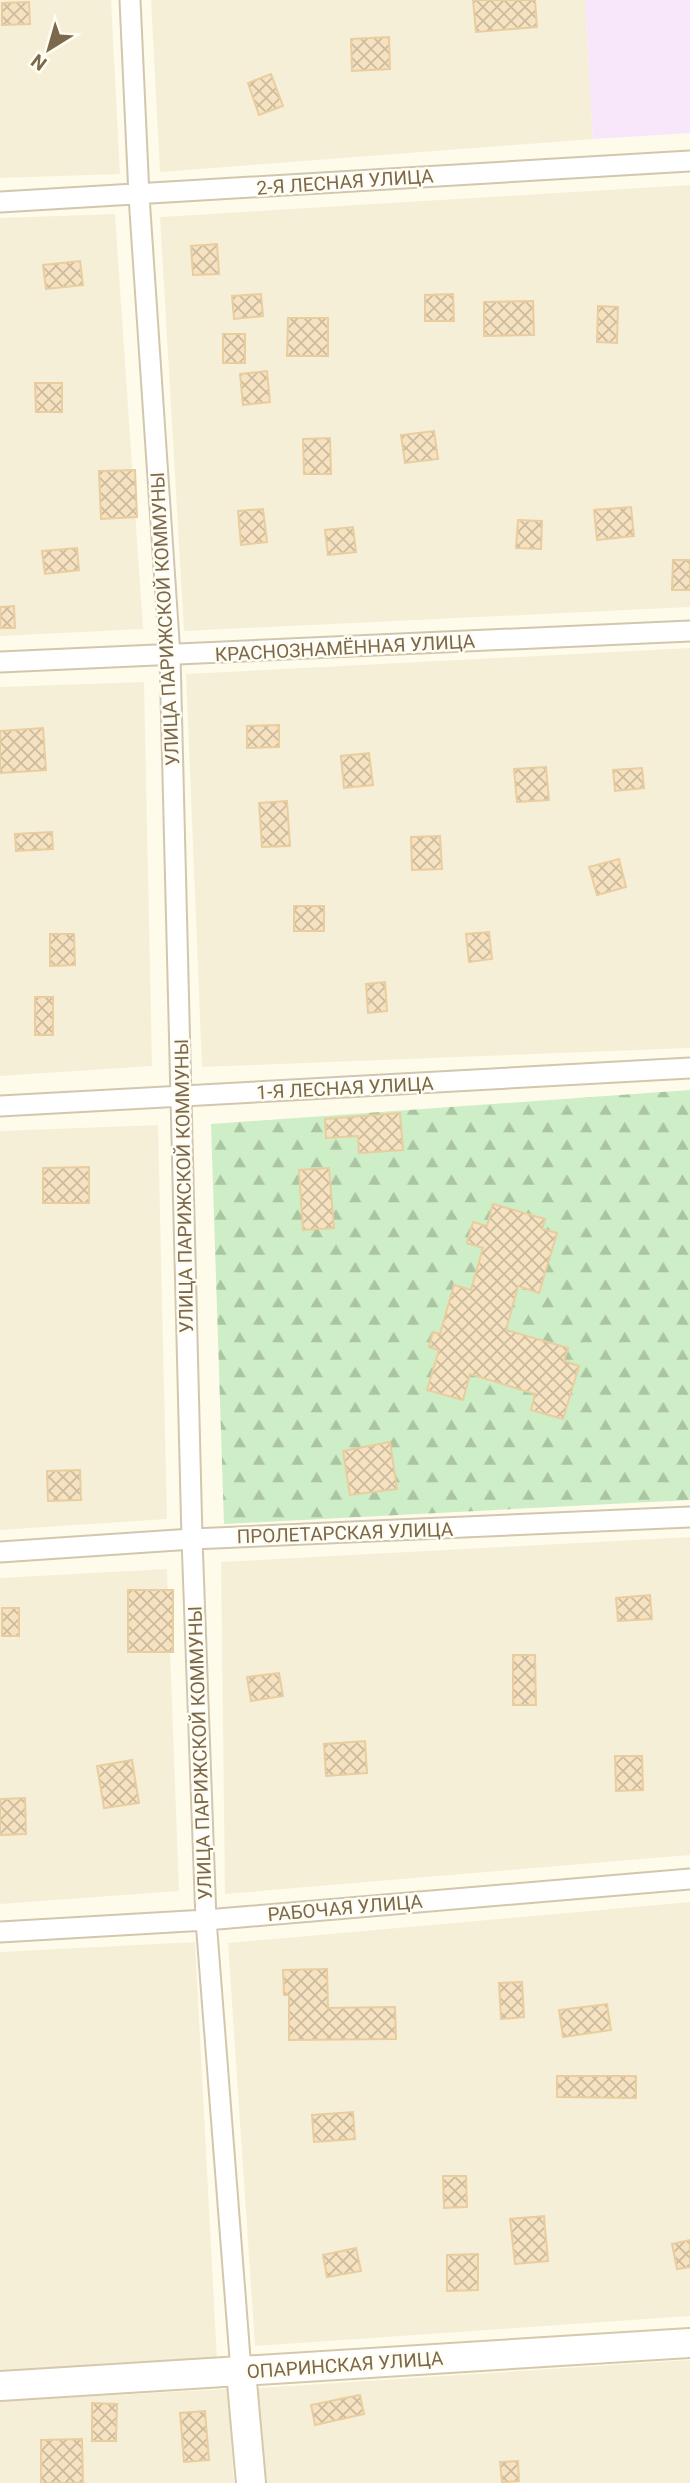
<svg xmlns="http://www.w3.org/2000/svg" width="690" height="2483" viewBox="0 0 690 2483" font-family="Roboto,sans-serif">
<defs>
<pattern id="forest-firs" width="22" height="20" patternUnits="userSpaceOnUse" patternTransform="scale(1.75)"><rect width="22" height="20" fill="#cdeec6"/><path d="M5 1l3.5 6h-7zM16 11l3.5 6h-7z" fill="#abc5a3"/></pattern>
<pattern id="building-cross-hatch" width="8" height="8" patternUnits="userSpaceOnUse" patternTransform="scale(1.75)"><rect width="8" height="8" fill="#f6e2c0"/><path d="M0 0l8 8M0 8l8-8" fill="none" stroke="#ccbb9e"/></pattern>
</defs>
<rect width="100%" height="100%" fill="#fefbea"/>
<path fill="#f6efd8" d="M 0,0 L 111,0 L 120,174 L 0,178 Z
M 151,0 L 585,0 L 593,139 L 160,172 Z
M 690,185 L 690,607 L 184,631 L 160,217 Z
M 115,214 L 143,629 L 0,636 L 0,218 Z
M 690,648 L 690,1048 L 202,1067 L 186,674 Z
M 144,682 L 152,1066 L 0,1076 L 0,687 Z
M 158,1125 L 167,1519 L 0,1530 L 0,1131 Z
M 690,1537 L 690,1855 L 225,1894 L 221,1562 Z
M 167,1569 L 179,1891 L 0,1904 L 0,1578 Z
M 690,1902 L 690,2316 L 255,2346 L 228,1943 Z
M 195,1942 L 217,2360 L 0,2371 L 0,1952 Z
M 690,2360 L 690,2483 L 265,2483 L 258,2388 Z
M 228,2389 L 234,2483 L 0,2483 L 0,2401 Z"/>
<path fill="#f8e6fb" d="M 585,0 L 690,0 L 690,133 L 593,139 Z"/>
<path fill="url(#forest-firs)" d="M 690,1090 L 690,1500 L 224,1524 L 211,1124 Z"/>
<path fill="url(#building-cross-hatch)" stroke="#eacd9f" stroke-width="2" d="M 473,0 L 535,0 L 537,27 L 476,32 Z
M 29,2 L 30,24 L 2,25 L 2,3 Z
M 389,37 L 390,69 L 352,71 L 351,39 Z
M 271,74 L 283,106 L 259,115 L 248,83 Z
M 217,244 L 219,274 L 193,275 L 191,246 Z
M 80,261 L 83,285 L 46,289 L 43,265 Z
M 261,294 L 263,316 L 234,319 L 232,296 Z
M 453,294 L 454,321 L 425,321 L 425,295 Z
M 533,301 L 534,335 L 484,336 L 484,302 Z
M 598,306 L 618,307 L 617,343 L 597,342 Z
M 288,318 L 328,318 L 328,356 L 287,356 Z
M 223,334 L 245,334 L 245,363 L 223,363 Z
M 267,371 L 270,402 L 243,405 L 240,374 Z
M 35,383 L 62,383 L 62,412 L 36,412 Z
M 434,431 L 438,459 L 405,463 L 401,435 Z
M 330,438 L 331,474 L 304,474 L 303,439 Z
M 135,470 L 137,517 L 101,519 L 99,471 Z
M 631,507 L 634,536 L 597,540 L 594,510 Z
M 263,509 L 267,542 L 241,545 L 238,511 Z
M 518,520 L 542,521 L 541,549 L 516,548 Z
M 353,527 L 356,552 L 328,555 L 325,530 Z
M 77,548 L 79,570 L 45,574 L 42,551 Z
M 673,560 L 690,560 L 690,590 L 672,590 Z
M 14,606 L 15,628 L 0,628 L 0,607 Z
M 279,725 L 279,747 L 247,748 L 247,726 Z
M 43,728 L 46,770 L 0,773 L 0,731 Z
M 369,753 L 373,785 L 344,788 L 341,756 Z
M 546,767 L 549,800 L 517,802 L 514,769 Z
M 642,768 L 644,788 L 615,791 L 613,770 Z
M 287,801 L 290,846 L 262,847 L 259,803 Z
M 52,832 L 53,849 L 16,851 L 15,834 Z
M 440,836 L 442,869 L 412,870 L 411,837 Z
M 619,859 L 626,887 L 597,895 L 589,867 Z
M 294,906 L 324,906 L 324,931 L 294,931 Z
M 489,932 L 492,959 L 469,962 L 466,934 Z
M 50,934 L 74,934 L 75,965 L 50,966 Z
M 385,982 L 387,1011 L 368,1013 L 366,984 Z
M 35,997 L 53,997 L 53,1035 L 35,1035 Z
M 400,1113 L 403,1150 L 359,1153 L 358,1136 L 326,1138 L 325,1119 Z
M 89,1167 L 89,1203 L 43,1203 L 43,1168 Z
M 329,1168 L 334,1228 L 303,1230 L 299,1170 Z
M 493,1204 L 545,1219 L 542,1229 L 557,1233 L 539,1293 L 518,1286 L 506,1330 L 568,1348 L 564,1361 L 579,1366 L 563,1419 L 531,1410 L 535,1394 L 470,1374 L 463,1400 L 427,1390 L 439,1350 L 429,1347 L 433,1332 L 440,1334 L 454,1285 L 471,1290 L 483,1248 L 467,1243 L 473,1222 L 487,1226 Z
M 390,1442 L 397,1489 L 350,1495 L 343,1451 Z
M 80,1470 L 81,1500 L 48,1501 L 47,1471 Z
M 128,1590 L 173,1590 L 173,1652 L 128,1652 Z
M 650,1595 L 652,1619 L 618,1621 L 616,1598 Z
M 2,1608 L 19,1608 L 19,1636 L 2,1636 Z
M 513,1655 L 535,1655 L 536,1705 L 513,1705 Z
M 279,1673 L 283,1696 L 251,1701 L 247,1677 Z
M 365,1741 L 367,1773 L 326,1776 L 324,1744 Z
M 615,1756 L 642,1756 L 643,1790 L 616,1791 Z
M 132,1760 L 139,1803 L 104,1808 L 97,1766 Z
M 25,1798 L 26,1834 L 0,1835 L 0,1799 Z
M 327,1969 L 328,2008 L 395,2007 L 396,2039 L 289,2040 L 289,1995 L 284,1995 L 283,1970 Z
M 522,1982 L 524,2017 L 501,2019 L 499,1983 Z
M 607,2004 L 611,2030 L 563,2037 L 559,2010 Z
M 557,2076 L 636,2076 L 636,2098 L 557,2097 Z
M 353,2112 L 355,2139 L 314,2142 L 312,2115 Z
M 443,2176 L 466,2176 L 467,2207 L 444,2208 Z
M 544,2216 L 548,2261 L 515,2264 L 510,2219 Z
M 690,2240 L 690,2267 L 677,2269 L 672,2244 Z
M 356,2248 L 361,2271 L 327,2277 L 323,2255 Z
M 478,2254 L 478,2290 L 447,2291 L 447,2255 Z
M 360,2395 L 364,2414 L 315,2425 L 311,2405 Z
M 92,2403 L 117,2404 L 116,2441 L 92,2441 Z
M 205,2411 L 209,2460 L 184,2462 L 180,2413 Z
M 82,2439 L 83,2483 L 41,2483 L 41,2440 Z
M 518,2461 L 519,2481 L 502,2482 L 500,2462 Z"/>
<g fill="none" stroke-linecap="round" stroke-linejoin="round">
<defs>
<path id="street" d="M 130,0 L 139,196 L 170,656 L 192,1539 L 206,1920 L 241,2371
M 0,202 L 690,161
M 0,662 L 690,631
M 0,1106 L 690,1068
M 0,1552 L 192,1539 L 690,1517
M 0,1932 L 206,1920 L 690,1879"/>
<path id="secondary" d="M 241,2371 L 251,2483
M 0,2386 L 690,2343"/>
</defs>
<use href="#street" stroke="#d2c7ae" stroke-width="23"/>
<use href="#secondary" stroke="#d6c8ab" stroke-width="32"/>
<use href="#street" stroke="#fff" stroke-width="19"/>
<use href="#secondary" stroke="#fff" stroke-width="28"/>
</g>
<g text-anchor="middle" dominant-baseline="central" stroke-width="5" stroke-linejoin="round" paint-order="stroke">
<g font-size="19" fill="#7c684a" stroke="#fffdf2">
<text transform="translate(345 182) rotate(-4)">2-Я ЛЕСНАЯ УЛИЦА</text>
<text transform="translate(165 619) rotate(-93)">УЛИЦА ПАРИЖСКОЙ КОММУНЫ</text>
<text transform="translate(345 648) rotate(-3)">КРАСНОЗНАМЁННАЯ УЛИЦА</text>
<text transform="translate(345 1088) rotate(-3)">1-Я ЛЕСНАЯ УЛИЦА</text>
<text transform="translate(184 1186) rotate(-91)">УЛИЦА ПАРИЖСКОЙ КОММУНЫ</text>
<text transform="translate(345 1533) rotate(-2)">ПРОЛЕТАРСКАЯ УЛИЦА</text>
<text transform="translate(200 1753) rotate(-92)">УЛИЦА ПАРИЖСКОЙ КОММУНЫ</text>
<text transform="translate(345 1908) rotate(-5)">РАБОЧАЯ УЛИЦА</text>
<text transform="translate(345 2365) rotate(-4)">ОПАРИНСКАЯ УЛИЦА</text>
</g>
</g>
<g transform="translate(49 49) rotate(217)" stroke="#fffdf2" stroke-width="5" paint-order="stroke">
<path d="M0-5L12 26L0 18L-12 26Z" fill="#7c684a"/>
<text y="-10" font-size="19" font-weight="bold" text-anchor="middle" fill="#7c684a">N</text>
</g>
</svg>
